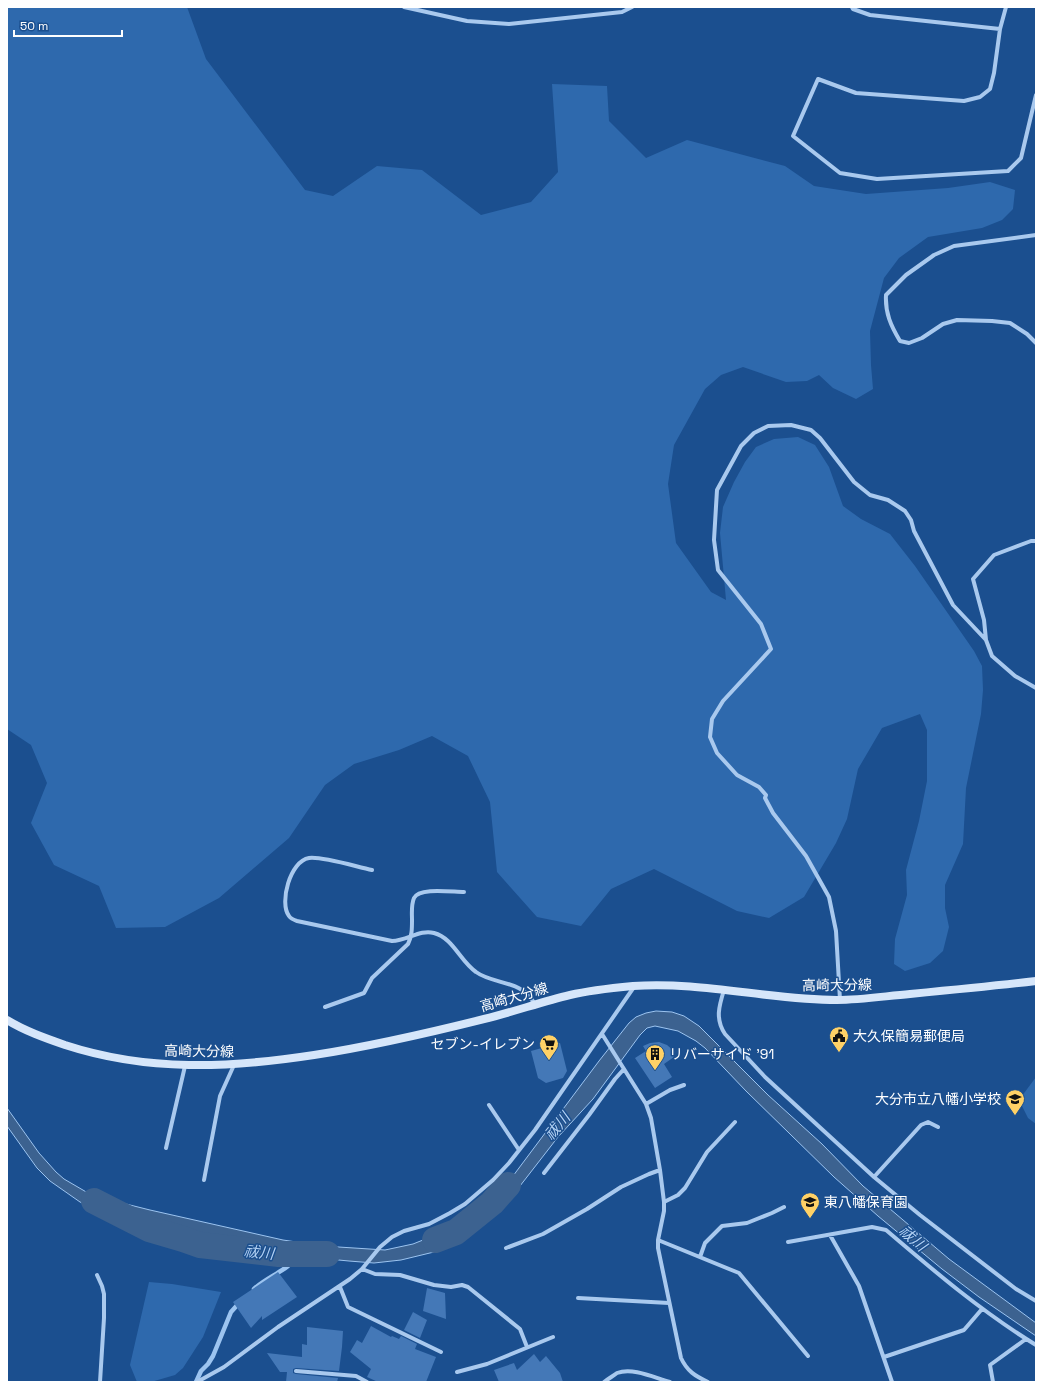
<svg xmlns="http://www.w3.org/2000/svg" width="1043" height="1389" viewBox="0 0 1043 1389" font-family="'Space Grotesk','Noto Sans JP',sans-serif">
<rect width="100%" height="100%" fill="#1b4f8f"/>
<path fill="#2e69ad" d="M 7,7 L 187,7 L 206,59 L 305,190 L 333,196 L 377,166 L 422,170 L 481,215 L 531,202 L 558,172 L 552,84 L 607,86 L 609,121 L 646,158 L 687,140 L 785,166 L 814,186 L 866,194 L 948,188 L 990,182 L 1015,190 L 1013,209 L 1002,220 L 982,228 L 928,237 L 899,258 L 884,278 L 870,331 L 871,365 L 873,389 L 856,399 L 833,388 L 819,375 L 807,381 L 786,382 L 743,367 L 721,375 L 705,389 L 674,445 L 668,484 L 676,543 L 711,592 L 726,600 L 720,533 L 723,507 L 734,482 L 745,462 L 756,447 L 774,439 L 798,437 L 815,445 L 829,467 L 843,506 L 861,519 L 890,534 L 915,566 L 974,651 L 982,666 L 983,690 L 981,714 L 966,788 L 963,844 L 945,885 L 945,908 L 949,927 L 943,951 L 930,963 L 905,971 L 894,964 L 895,939 L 907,895 L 906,870 L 919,821 L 927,781 L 927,730 L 920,714 L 882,728 L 858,769 L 847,819 L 836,843 L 804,897 L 769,918 L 737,911 L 654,869 L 611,889 L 581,926 L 537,917 L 497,872 L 490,802 L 468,756 L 432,736 L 399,750 L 354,764 L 325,785 L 289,838 L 219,898 L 165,927 L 116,928 L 99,886 L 54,865 L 31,823 L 47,783 L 31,745 L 7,729 Z
M 1036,1077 L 1036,1124 L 1028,1118 L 1019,1100 Z
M 149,1282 L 172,1284 L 221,1292 L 203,1337 L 183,1368 L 175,1375 L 151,1382 L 137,1382 L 130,1365 Z"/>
<path fill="#3c6290" stroke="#9cc4f0" d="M 656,1011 L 672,1012 L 684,1016 L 699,1026 L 768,1095 L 822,1144 L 863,1186 L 949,1259 L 1036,1323 L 1036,1336 L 979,1297 L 942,1269 L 878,1216 L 834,1177 L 746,1091 L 705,1048 L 696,1041 L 678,1031 L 655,1026 L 647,1028 L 640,1035 L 593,1099 L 558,1137 L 499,1213 L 496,1210 L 469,1236 L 461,1242 L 434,1252 L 401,1260 L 374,1263 L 349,1261 L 307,1257 L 265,1249 L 180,1231 L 95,1209 L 80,1202 L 50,1181 L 37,1168 L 7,1126 L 7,1108 L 39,1153 L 56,1172 L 64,1179 L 88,1193 L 106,1199 L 150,1210 L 283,1240 L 323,1246 L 385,1250 L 413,1244 L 463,1224 L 473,1222 L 507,1184 L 599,1061 L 629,1023 L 636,1017 L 646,1013 Z"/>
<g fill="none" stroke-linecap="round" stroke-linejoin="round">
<path stroke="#9cc4f0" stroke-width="4.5" d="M 254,1289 C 268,1276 288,1271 299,1254
M 196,1382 L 201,1371 L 208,1364 L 213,1356 L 231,1312 L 240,1302"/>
<path stroke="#3c6290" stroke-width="26" d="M 94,1201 L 149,1229 L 183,1239 L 200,1245 L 279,1254 L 327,1254
M 435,1240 L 456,1232 L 492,1203 L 508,1185"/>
</g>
<path fill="#4478b7" d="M 659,1042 L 667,1045 L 675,1052 L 672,1054 L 674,1057 L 664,1064 L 672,1077 L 655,1088 L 635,1058 L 646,1051 L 643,1046 L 650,1043 Z
M 560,1043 L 567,1071 L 563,1078 L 546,1083 L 538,1078 L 531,1051 Z
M 278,1272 L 297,1297 L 262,1320 L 262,1316 L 251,1328 L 233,1302 Z
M 427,1288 L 445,1293 L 446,1319 L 423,1311 Z
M 413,1312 L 427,1320 L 420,1338 L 404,1330 Z
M 371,1326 L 391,1337 L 392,1336 L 399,1339 L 401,1336 L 417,1344 L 415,1349 L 436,1357 L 426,1382 L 378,1382 L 367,1377 L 371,1369 L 350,1352 L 357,1340 L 362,1343 Z
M 307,1327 L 343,1331 L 342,1347 L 339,1371 L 296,1368 L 293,1369 L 293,1373 L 296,1374 L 338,1378 L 337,1382 L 286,1382 L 287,1372 L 280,1372 L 267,1353 L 302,1357 L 302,1344 L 307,1345 Z
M 534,1354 L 540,1362 L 546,1356 L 560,1373 L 563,1382 L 499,1382 L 494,1370 L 514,1363 L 517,1370 Z"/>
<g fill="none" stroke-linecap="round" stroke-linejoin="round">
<path stroke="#a9c9ee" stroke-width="4" d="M 404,7 L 467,21 L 509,24 L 622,12 L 632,7
M 852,7 L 853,9 L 870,15 L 1000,29
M 1006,7 L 1000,29 L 994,73 L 990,89 L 980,97 L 964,101 L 856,93 L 818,79 L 793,136 L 840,173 L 877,179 L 1008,171 L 1021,158 L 1036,95
M 1036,235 L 954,246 L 934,255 L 906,275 L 886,295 C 885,313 891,326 900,341 L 909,343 L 922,338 L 943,324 L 957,320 L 992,321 L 1010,323 L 1027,334 L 1036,343
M 1036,541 L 1031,541 L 994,555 L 973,579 L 984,620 L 986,640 L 992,656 L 1015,676 L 1036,688
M 372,870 C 357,867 322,856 309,858 C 290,861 279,903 289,916 C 291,919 294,920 297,921 L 392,941 C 407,941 420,929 434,933 C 453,938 460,961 476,972 C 491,983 515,981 528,995 C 531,998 533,1002 536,1005
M 724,990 C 719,1006 715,1019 725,1034 L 765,1077 L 874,1177 L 920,1215 L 1016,1289 L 1036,1301
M 840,1000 L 836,931 L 829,897 L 806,856 L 773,813 L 765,798 L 766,795 L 759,787 L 737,775 L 717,753 L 710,737 L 712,719 L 723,701 L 771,649 L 761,624 L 718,570 L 714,540 L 717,490 L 741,446 L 754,433 L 768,426 L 791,425 L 811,430 L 820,438 L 854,482 L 870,495 L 888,500 L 905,511 L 911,520 L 914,531 L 953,605 L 986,640
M 325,1007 L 364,993 L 372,978 L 408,944 C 412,936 412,929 412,920 C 412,913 411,905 414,898 C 419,887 452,892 464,892
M 602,1034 L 646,1104 L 651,1118 L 660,1170 L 664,1202 L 664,1211 L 658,1240 L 658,1248 L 681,1358 C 687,1371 695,1376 708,1382
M 646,1104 L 670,1090 L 684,1085
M 489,1105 L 519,1150
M 166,1148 L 185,1066
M 544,1173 L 589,1115 L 615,1079 L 624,1069
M 874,1177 L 921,1125 L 928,1122 L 938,1127
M 204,1180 L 220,1096 L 234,1065
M 664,1202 L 678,1195 L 685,1188 L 707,1152 L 735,1122
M 830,1235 L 859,1286 L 892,1382
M 658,1240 L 739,1273 L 808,1356
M 788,1242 L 872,1227 L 886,1230 C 934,1271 982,1312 1036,1345
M 506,1248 L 543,1234 L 587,1209 L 621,1187 L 649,1174 L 660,1170
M 700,1257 L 705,1243 L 722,1226 L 747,1223 L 772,1213 L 784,1207
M 362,1269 L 375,1274 L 400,1275 L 434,1285 L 451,1287 L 462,1285 L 468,1287 L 520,1329 L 527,1347
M 97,1275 L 102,1286 L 104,1294 L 104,1318 L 100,1382
M 340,1287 L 348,1307 L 441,1352
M 578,1298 L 669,1303
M 884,1357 L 964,1330 L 982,1309
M 296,1371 L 356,1376 L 367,1382
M 457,1372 L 487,1364 L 553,1337
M 197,1382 L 224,1367 L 278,1327 L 350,1279 L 362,1269 L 380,1247 L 392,1237 L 404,1231 L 429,1224 L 450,1213 L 465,1204 L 493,1180 L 509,1163 L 535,1130 L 634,987
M 604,1382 C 608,1379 613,1376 617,1373 C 633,1367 655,1378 670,1382
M 993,1382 L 990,1365 L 1026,1339"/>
<path stroke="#d6e6fa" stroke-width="8" d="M 7,1020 C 25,1031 45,1038 65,1045 C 148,1072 229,1068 314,1055 C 372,1046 428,1033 484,1019 C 513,1012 541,1002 570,995 C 591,990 612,988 633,986 C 701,981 769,1000 837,1000 C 861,1000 886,996 910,994 C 952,990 994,986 1036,981"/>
</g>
<defs>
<symbol id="civic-pin" viewBox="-11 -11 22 30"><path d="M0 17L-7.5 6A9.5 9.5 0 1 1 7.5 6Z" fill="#ffd166" stroke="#1b4f8f"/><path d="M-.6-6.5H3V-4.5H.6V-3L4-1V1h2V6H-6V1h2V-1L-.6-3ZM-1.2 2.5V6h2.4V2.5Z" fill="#111"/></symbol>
<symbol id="supermarket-pin" viewBox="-11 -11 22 30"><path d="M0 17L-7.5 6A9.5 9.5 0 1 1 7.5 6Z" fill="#ffd166" stroke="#1b4f8f"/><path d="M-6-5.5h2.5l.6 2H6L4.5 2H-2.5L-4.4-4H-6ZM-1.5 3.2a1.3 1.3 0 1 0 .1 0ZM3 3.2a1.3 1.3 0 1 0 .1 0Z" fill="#111"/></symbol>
<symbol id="building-pin" viewBox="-11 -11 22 30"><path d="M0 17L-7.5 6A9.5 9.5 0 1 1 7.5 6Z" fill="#ffd166" stroke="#1b4f8f"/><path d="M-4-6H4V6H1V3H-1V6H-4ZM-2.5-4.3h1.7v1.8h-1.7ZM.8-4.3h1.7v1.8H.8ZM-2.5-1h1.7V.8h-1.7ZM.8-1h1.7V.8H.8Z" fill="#111"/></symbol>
<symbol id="school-pin" viewBox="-11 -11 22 30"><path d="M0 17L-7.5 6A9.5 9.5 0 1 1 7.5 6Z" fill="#ffd166" stroke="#1b4f8f"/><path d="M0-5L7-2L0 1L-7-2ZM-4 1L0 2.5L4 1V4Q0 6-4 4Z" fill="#111"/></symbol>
</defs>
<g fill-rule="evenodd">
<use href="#civic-pin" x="828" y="1025" width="22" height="30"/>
<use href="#supermarket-pin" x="538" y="1033" width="22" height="30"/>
<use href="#building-pin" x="644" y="1043" width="22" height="30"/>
<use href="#school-pin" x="1004" y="1088" width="22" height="30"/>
<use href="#school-pin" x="799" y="1191" width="22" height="30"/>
</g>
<g text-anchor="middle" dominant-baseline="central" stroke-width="3" stroke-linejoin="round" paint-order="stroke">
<g font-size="14" fill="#fff" stroke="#1b4f8f">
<text transform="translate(837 985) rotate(-1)">高崎大分線</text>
<text transform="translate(514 997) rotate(-16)">高崎大分線</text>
<text transform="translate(199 1051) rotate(1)">高崎大分線</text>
</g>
<g font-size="14" fill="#fff" stroke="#1b4f8f" text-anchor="start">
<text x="853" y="1036">大久保簡易郵便局</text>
<text x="535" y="1044" text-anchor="end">セブン-イレブン</text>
<text x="669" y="1054">リバーサイド '91</text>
<text x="1001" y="1099" text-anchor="end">大分市立八幡小学校</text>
<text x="824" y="1202">東八幡保育園</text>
</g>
<g font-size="15" font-style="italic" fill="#b5d3f5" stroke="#1b4f8f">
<text transform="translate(557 1126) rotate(-50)">祓川</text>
<text transform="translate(913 1238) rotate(41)">祓川</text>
<text transform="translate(259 1252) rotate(6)">祓川</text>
</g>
</g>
<rect width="1043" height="1389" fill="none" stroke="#ffffff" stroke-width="16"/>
<path d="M14 30v6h108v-6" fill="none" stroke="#ffffff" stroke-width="2"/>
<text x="20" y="30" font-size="12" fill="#ffffff" stroke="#1b4f8f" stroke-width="3" paint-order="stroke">50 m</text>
</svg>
